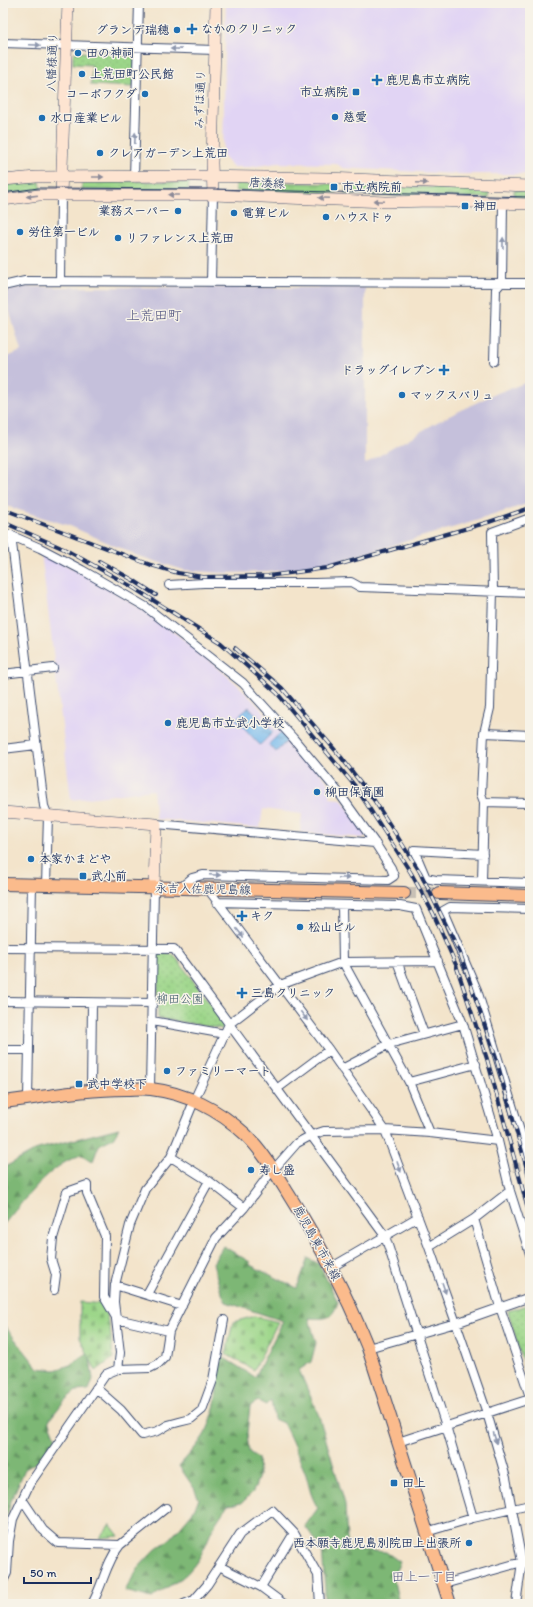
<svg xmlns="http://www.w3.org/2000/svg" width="533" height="1607" viewBox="0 0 533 1607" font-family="Itim,'Klee One',sans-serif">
<defs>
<pattern id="grass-tufts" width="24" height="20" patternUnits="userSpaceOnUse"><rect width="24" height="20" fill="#9cd689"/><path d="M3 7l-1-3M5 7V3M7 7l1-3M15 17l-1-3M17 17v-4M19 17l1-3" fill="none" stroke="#86b879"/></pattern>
<pattern id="forest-firs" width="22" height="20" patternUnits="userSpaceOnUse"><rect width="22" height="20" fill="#7db775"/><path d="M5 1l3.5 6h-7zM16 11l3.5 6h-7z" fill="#669563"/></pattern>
<pattern id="cemetery-stones" width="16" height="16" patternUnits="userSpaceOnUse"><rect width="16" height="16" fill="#9cd689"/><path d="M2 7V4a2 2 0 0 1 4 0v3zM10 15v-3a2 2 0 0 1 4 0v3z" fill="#86b879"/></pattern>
<pattern id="park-dots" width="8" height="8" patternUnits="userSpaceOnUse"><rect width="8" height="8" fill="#9cd689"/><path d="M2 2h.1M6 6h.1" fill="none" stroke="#86b879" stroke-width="1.8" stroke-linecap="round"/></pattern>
<pattern id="water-ripples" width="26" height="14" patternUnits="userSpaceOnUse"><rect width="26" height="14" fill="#78bbee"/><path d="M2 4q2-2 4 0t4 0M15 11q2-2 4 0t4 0" fill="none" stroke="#6298c4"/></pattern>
</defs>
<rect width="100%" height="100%" fill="#f7f3e8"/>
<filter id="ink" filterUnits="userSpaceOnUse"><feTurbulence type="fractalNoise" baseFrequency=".025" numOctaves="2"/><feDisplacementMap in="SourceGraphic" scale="8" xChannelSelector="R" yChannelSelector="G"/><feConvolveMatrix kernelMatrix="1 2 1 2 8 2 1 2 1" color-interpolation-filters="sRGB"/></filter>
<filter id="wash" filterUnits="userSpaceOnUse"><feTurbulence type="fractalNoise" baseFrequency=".012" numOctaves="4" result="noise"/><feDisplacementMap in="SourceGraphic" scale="16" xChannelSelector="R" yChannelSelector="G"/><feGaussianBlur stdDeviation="0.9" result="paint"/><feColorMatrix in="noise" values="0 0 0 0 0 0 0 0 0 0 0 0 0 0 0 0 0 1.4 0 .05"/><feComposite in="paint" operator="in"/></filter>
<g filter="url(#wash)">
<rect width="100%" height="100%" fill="#f3e4cb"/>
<path fill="#e1d4f4" d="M 226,3 L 530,3 L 530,174 L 458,174 L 343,168 L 337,164 L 277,163 L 250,167 L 233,167 L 223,156 Z
M 41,552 L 100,583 L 145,611 L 195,648 L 241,688 L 308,758 L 330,785 L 330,798 L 341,799 L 366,834 L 363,838 L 300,832 L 302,814 L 263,809 L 260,828 L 156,819 L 153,790 L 71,800 Z"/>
<path fill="#c5c0db" d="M 22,287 L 365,288 L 365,464 L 439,421 L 492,395 L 530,381 L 530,503 L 469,523 L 328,564 L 268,572 L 223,573 L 184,570 L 138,556 L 70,526 L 3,505 L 3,359 L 21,351 L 4,292 Z"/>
<path fill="url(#grass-tufts)" stroke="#5c8274" d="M 40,181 L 41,190 L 3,194 L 3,185 Z
M 82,181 L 189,182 L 188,191 L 82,190 Z
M 236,181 L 337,184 L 337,193 L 236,191 Z
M 346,185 L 489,189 L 489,198 L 345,194 Z
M 514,190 L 530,190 L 530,200 L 514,199 Z"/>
<path fill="url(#forest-firs)" stroke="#4c736a" d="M 119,1128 L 113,1138 L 99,1145 L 93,1161 L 81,1155 C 46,1167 26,1199 3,1225 L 3,1168 L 38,1149 Z
M 223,1246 L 250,1262 L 250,1265 L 297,1288 L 308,1258 L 319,1264 L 338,1302 C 332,1320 326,1319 309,1318 L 316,1343 L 311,1362 L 299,1370 L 319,1416 L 345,1504 L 347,1540 L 350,1549 L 386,1552 L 400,1562 L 393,1577 L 399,1604 L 325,1604 L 325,1590 L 322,1549 L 305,1526 L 318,1508 C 310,1495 310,1489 306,1475 C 299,1457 292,1440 283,1423 L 274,1419 L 271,1400 L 266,1405 L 258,1401 L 250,1406 L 247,1433 L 249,1452 L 258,1458 L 259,1476 L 253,1492 L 242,1503 L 228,1505 C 223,1513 217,1520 213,1528 C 206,1543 202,1557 191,1569 C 181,1582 164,1587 152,1598 L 125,1591 L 138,1568 L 155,1550 L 171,1538 L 192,1513 L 199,1499 L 194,1488 L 179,1466 C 190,1453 204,1440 210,1423 C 217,1403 218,1378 221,1356 L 255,1377 L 283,1321 L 226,1302 L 220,1289 L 213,1263 Z
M 3,1324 L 38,1368 L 55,1370 L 70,1365 L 89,1352 L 93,1379 L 89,1390 L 76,1391 L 65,1400 L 49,1420 L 56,1438 L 41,1460 L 25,1469 L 11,1501 L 3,1529 L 3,1432 L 7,1419 L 9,1393 L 3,1374 Z"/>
<path fill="url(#cemetery-stones)" stroke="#5c8274" d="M 80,1302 L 103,1304 L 110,1328 L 113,1358 L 96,1371 L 80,1338 Z
M 255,1316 L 278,1322 L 254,1370 L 226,1354 L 233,1322 Z"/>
<path fill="url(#park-dots)" stroke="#5c8274" d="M 75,52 L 132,54 L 135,56 L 134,87 L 91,85 L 92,65 L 73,64 L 73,55 Z
M 158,953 L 174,955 L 224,1022 L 223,1029 L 158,1018 Z
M 530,1304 L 530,1388 L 508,1311 Z
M 110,1524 L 119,1536 L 99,1538 Z"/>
<path fill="url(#water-ripples)" stroke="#4a75a6" d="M 249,707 L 273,732 L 260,745 L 236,719 Z
M 281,732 L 288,740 L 276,752 L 269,744 Z"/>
</g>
<g filter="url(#ink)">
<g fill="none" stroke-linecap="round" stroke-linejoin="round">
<path stroke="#c8c0b5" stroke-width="8" stroke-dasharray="8 4" stroke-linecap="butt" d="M 513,1168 L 527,1165"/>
<path stroke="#c8c0b5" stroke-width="12" stroke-dasharray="12 6" stroke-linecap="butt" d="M 404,893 L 439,893"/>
<defs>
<path id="street" d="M 3,43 L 215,50
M 134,177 L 139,3
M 60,281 L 61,195
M 211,281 L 213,195
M 3,286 L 25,281 L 530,283
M 494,361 L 496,289 L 502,282 L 503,203
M 3,532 L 40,548 L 82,570 L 146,607 L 243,683 L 293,738 L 339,793 L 375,843 L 391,868 L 394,876 L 388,880 L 203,875 L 192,878 L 180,888
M 11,535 L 44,806 L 48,816 L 46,885
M 169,585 L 204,583 L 315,583 L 351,582 L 360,587 L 530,593
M 3,674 L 53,668
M 484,733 L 490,708 L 493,591 L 492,532 L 530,518
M 3,749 L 36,745
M 484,802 L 530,803
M 156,824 L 375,843
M 483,854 L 414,850 L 426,878 L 436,880 L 530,883
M 482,881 L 484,802 L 481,794 L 484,733 L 530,735
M 208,889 L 329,1050 L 385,1130 L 429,1247 L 456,1323 L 487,1413 L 506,1478 L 522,1562 L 516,1604
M 216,902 L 400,906 L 416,909 L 463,1024 L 498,1141 L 510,1191 L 530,1254
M 342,905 L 343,962 L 409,1082 L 430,1133
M 530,909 L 450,907 L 443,911 L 477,990 L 530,1164
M 3,948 L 174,949 L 385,1236 L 446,1426 L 473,1518
M 397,961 L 424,1034
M 3,1001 L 153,1003
M 152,1021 L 225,1034
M 3,1050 L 29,1050
M 342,1069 L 389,1044 L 463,1024
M 409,1082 L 476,1064
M 150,1088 L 154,889
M 278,1088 L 329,1050
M 91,1091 L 92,1003
M 28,1099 L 32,884
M 171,1157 L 209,1181 L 244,1208
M 474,1219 L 500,1307 L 530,1397
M 429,1247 L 474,1219 L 510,1191
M 332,1267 L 418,1217
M 115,1285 L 182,1306
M 54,1290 L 56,1275 L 51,1259 L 53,1238 L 67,1192 L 87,1185 L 87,1193 L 105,1236 L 104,1297 L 117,1319 L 169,1331
M 147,1294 L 209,1181
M 368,1348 L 456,1323 L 530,1297
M 118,1369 L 120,1353 L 114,1302 L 115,1285 L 130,1225 L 145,1189 L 171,1157 L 197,1094 L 229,1024 L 280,985 L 343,962 L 438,961
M 96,1388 L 121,1410 L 142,1435 L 158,1431 L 168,1425 L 179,1422 L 191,1419 L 202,1410 L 213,1380 L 224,1320
M 398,1442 L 530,1399
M 22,1499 L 43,1530 L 58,1543 L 120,1545 L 166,1508
M 426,1532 L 473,1518 L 530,1505
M 219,1566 L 261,1587 L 284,1604
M 3,1581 L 7,1573 L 9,1541 L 13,1519 L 29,1485 L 106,1374 L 118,1369 L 150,1368 L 158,1364 L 165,1357 L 169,1331 L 216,1238 L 244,1208 L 268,1176 L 297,1143 L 312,1135 L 324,1131 L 385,1130 L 430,1133 L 498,1141
M 444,1584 L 522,1562 L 530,1564
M 261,1587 L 294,1533
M 92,1604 C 103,1585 106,1562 120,1545
M 184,1604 L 194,1600 L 207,1585 L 240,1534 L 272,1510 L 294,1533 L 318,1575 L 320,1604"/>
<path id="secondary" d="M 3,180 L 36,177 L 194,176 L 327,178 L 530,186
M 61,195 L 68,3
M 213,195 L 212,163 L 216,3
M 3,200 L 39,195 L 213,195 L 386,202 L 433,201 L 530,204
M 3,812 L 156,824 L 154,889"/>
<path id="primary" d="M 3,884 L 404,893
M 439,893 L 530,896
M 3,1102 C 44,1097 85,1089 126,1089 C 134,1089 143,1088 151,1089 C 186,1093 219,1110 245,1134 C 263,1151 276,1174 289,1195 C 320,1244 347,1295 368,1348 L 450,1604"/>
</defs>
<use href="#street" stroke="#3b4a6e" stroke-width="10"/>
<use href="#secondary" stroke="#3b4a6e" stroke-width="12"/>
<use href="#primary" stroke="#3b4a6e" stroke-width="14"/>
<use href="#street" stroke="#fff" stroke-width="8"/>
<use href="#secondary" stroke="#fde4d1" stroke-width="11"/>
<use href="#primary" stroke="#fbbb8c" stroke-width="12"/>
<path stroke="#1b2f5e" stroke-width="1" d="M 3,193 L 38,188 L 213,189 L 530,197"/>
<defs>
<path id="rail" d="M 3,509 L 151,565 L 178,573 L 203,577 L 268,576 L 327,568 L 489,522 L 530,508
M 3,522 L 64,549 L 129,585 L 221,643 L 277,693 L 355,786 L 411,873 L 433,913 L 456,965 L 487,1059 L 530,1216
M 99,561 L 133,580 L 156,595
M 235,648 L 282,688 L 341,757 L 374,800 L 420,872 L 460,953 L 496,1058 L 530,1180"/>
</defs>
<use href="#rail" stroke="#1b2f5e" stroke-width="4"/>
<use href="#rail" stroke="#f7f3e8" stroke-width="2.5" stroke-dasharray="8" stroke-linecap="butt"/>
</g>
<defs><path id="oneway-solid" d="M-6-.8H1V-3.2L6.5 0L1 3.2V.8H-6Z"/></defs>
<g fill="#8d97ae">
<use href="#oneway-solid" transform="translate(35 45) rotate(3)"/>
<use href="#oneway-solid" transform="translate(176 49) rotate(-179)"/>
<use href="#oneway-solid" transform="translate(135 138) rotate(-88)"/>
<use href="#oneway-solid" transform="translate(503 243) rotate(-89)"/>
<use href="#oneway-solid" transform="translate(215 875) rotate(2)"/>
<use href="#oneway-solid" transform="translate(344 878) rotate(2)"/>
<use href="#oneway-solid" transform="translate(240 933) rotate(52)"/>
<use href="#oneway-solid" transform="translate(304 1016) rotate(53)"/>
<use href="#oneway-solid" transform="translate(399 1167) rotate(69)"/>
<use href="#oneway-solid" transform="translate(444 1288) rotate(71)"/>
<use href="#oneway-solid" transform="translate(495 1438) rotate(74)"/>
</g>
<g fill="#8c8a98">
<use href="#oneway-solid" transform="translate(98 177)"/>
<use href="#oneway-solid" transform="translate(422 183) rotate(3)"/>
<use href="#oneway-solid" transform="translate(174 195) rotate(180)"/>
<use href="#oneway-solid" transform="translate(32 196) rotate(173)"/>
<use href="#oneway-solid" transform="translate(324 198) rotate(-178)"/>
<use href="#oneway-solid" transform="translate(379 201) rotate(-177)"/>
</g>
</g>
<g fill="#1f6fb2" stroke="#f7f3e8" stroke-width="1.5">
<path d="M190 23h4v4h4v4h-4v4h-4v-4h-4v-4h4z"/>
<circle cx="177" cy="30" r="4"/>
<circle cx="78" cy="53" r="4"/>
<circle cx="82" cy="74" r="4"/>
<path d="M375 74h4v4h4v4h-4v4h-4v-4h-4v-4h4z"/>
<rect x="352" y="88" width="8" height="8" rx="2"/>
<circle cx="145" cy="94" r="4"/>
<circle cx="335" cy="117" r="4"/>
<circle cx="42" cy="118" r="4"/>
<circle cx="100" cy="153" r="4"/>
<rect x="330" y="183" width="8" height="8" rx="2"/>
<rect x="461" y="202" width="8" height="8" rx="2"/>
<circle cx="178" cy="211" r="4"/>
<circle cx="234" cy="213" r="4"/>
<circle cx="326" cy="217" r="4"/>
<circle cx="20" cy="232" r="4"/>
<circle cx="118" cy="238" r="4"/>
<path d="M442 364h4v4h4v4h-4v4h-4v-4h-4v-4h4z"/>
<circle cx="402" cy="395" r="4"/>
<circle cx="168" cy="723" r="4"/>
<circle cx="317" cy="792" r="4"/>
<circle cx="31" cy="859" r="4"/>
<rect x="79" y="872" width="8" height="8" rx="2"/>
<path d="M240 910h4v4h4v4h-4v4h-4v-4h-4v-4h4z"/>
<circle cx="300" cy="927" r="4"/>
<path d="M240 987h4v4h4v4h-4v4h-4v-4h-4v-4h4z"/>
<circle cx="167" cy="1071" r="4"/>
<rect x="75" y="1080" width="8" height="8" rx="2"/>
<circle cx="251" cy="1170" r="4"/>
<rect x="390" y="1479" width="8" height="8" rx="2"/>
<circle cx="469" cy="1543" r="4"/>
</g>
<g text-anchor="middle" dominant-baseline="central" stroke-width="3" stroke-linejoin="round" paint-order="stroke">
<g font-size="12" font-weight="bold" fill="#1b2f5e" stroke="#f7f3e8" text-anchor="start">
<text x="201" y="29">なかのクリニック</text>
<text x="169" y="30" text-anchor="end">グランデ瑞穂</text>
<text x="86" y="53">田の神祠</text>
<text x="90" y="74">上荒田町公民館</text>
<text x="386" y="80">鹿児島市立病院</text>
<text x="348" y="92" text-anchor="end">市立病院</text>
<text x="137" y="94" text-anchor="end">コーポフクダ</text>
<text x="343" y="117">慈愛</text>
<text x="50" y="118">水口産業ビル</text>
<text x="108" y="153">クレアガーデン上荒田</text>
<text x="342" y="187">市立病院前</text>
<text x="473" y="206">神田</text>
<text x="170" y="211" text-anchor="end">業務スーパー</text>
<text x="242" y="213">電算ビル</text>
<text x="334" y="217">ハウスドゥ</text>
<text x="28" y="232">労住第一ビル</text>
<text x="126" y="238">リファレンス上荒田</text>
<text x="436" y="370" text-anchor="end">ドラッグイレブン</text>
<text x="410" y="395">マックスバリュ</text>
<text x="176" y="723">鹿児島市立武小学校</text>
<text x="325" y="792">柳田保育園</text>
<text x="39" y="859">本家かまどや</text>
<text x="91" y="876">武小前</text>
<text x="250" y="916">キク</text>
<text x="308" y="927">松山ビル</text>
<text x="251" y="993">三島クリニック</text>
<text x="175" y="1071">ファミリーマート</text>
<text x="87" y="1084">武中学校下</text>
<text x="259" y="1170">寿し盛</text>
<text x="402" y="1483">田上</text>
<text x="461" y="1543" text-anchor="end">西本願寺鹿児島別院田上出張所</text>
</g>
<g font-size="12" fill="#1b2f5e" stroke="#f7f3e8">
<text transform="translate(52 62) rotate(-88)">八幡様通り</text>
<text transform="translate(200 99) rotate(-88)">みずほ通り</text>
<text transform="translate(267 183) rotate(2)">唐湊線</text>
<text transform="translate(203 889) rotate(1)">永吉入佐鹿児島線</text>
<text transform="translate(317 1243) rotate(61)">鹿児島東市来線</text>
</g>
<g font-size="12" fill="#3b5969" stroke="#f7f3e8">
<text x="180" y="999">柳田公園</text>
</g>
<g font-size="13" fill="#535682" stroke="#f7f3e8">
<text x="424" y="1576">田上一丁目</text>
</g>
<g font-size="14" fill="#535682" stroke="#f7f3e8">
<text x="154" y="315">上荒田町</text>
</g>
</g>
<rect width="533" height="1607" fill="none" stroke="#f7f3e8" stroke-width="16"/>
<path d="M24 1577v6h67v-6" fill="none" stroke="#1b2f5e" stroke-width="2"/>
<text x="30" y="1577" font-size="12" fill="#1b2f5e" stroke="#f7f3e8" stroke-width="3" paint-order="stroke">50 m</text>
</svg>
